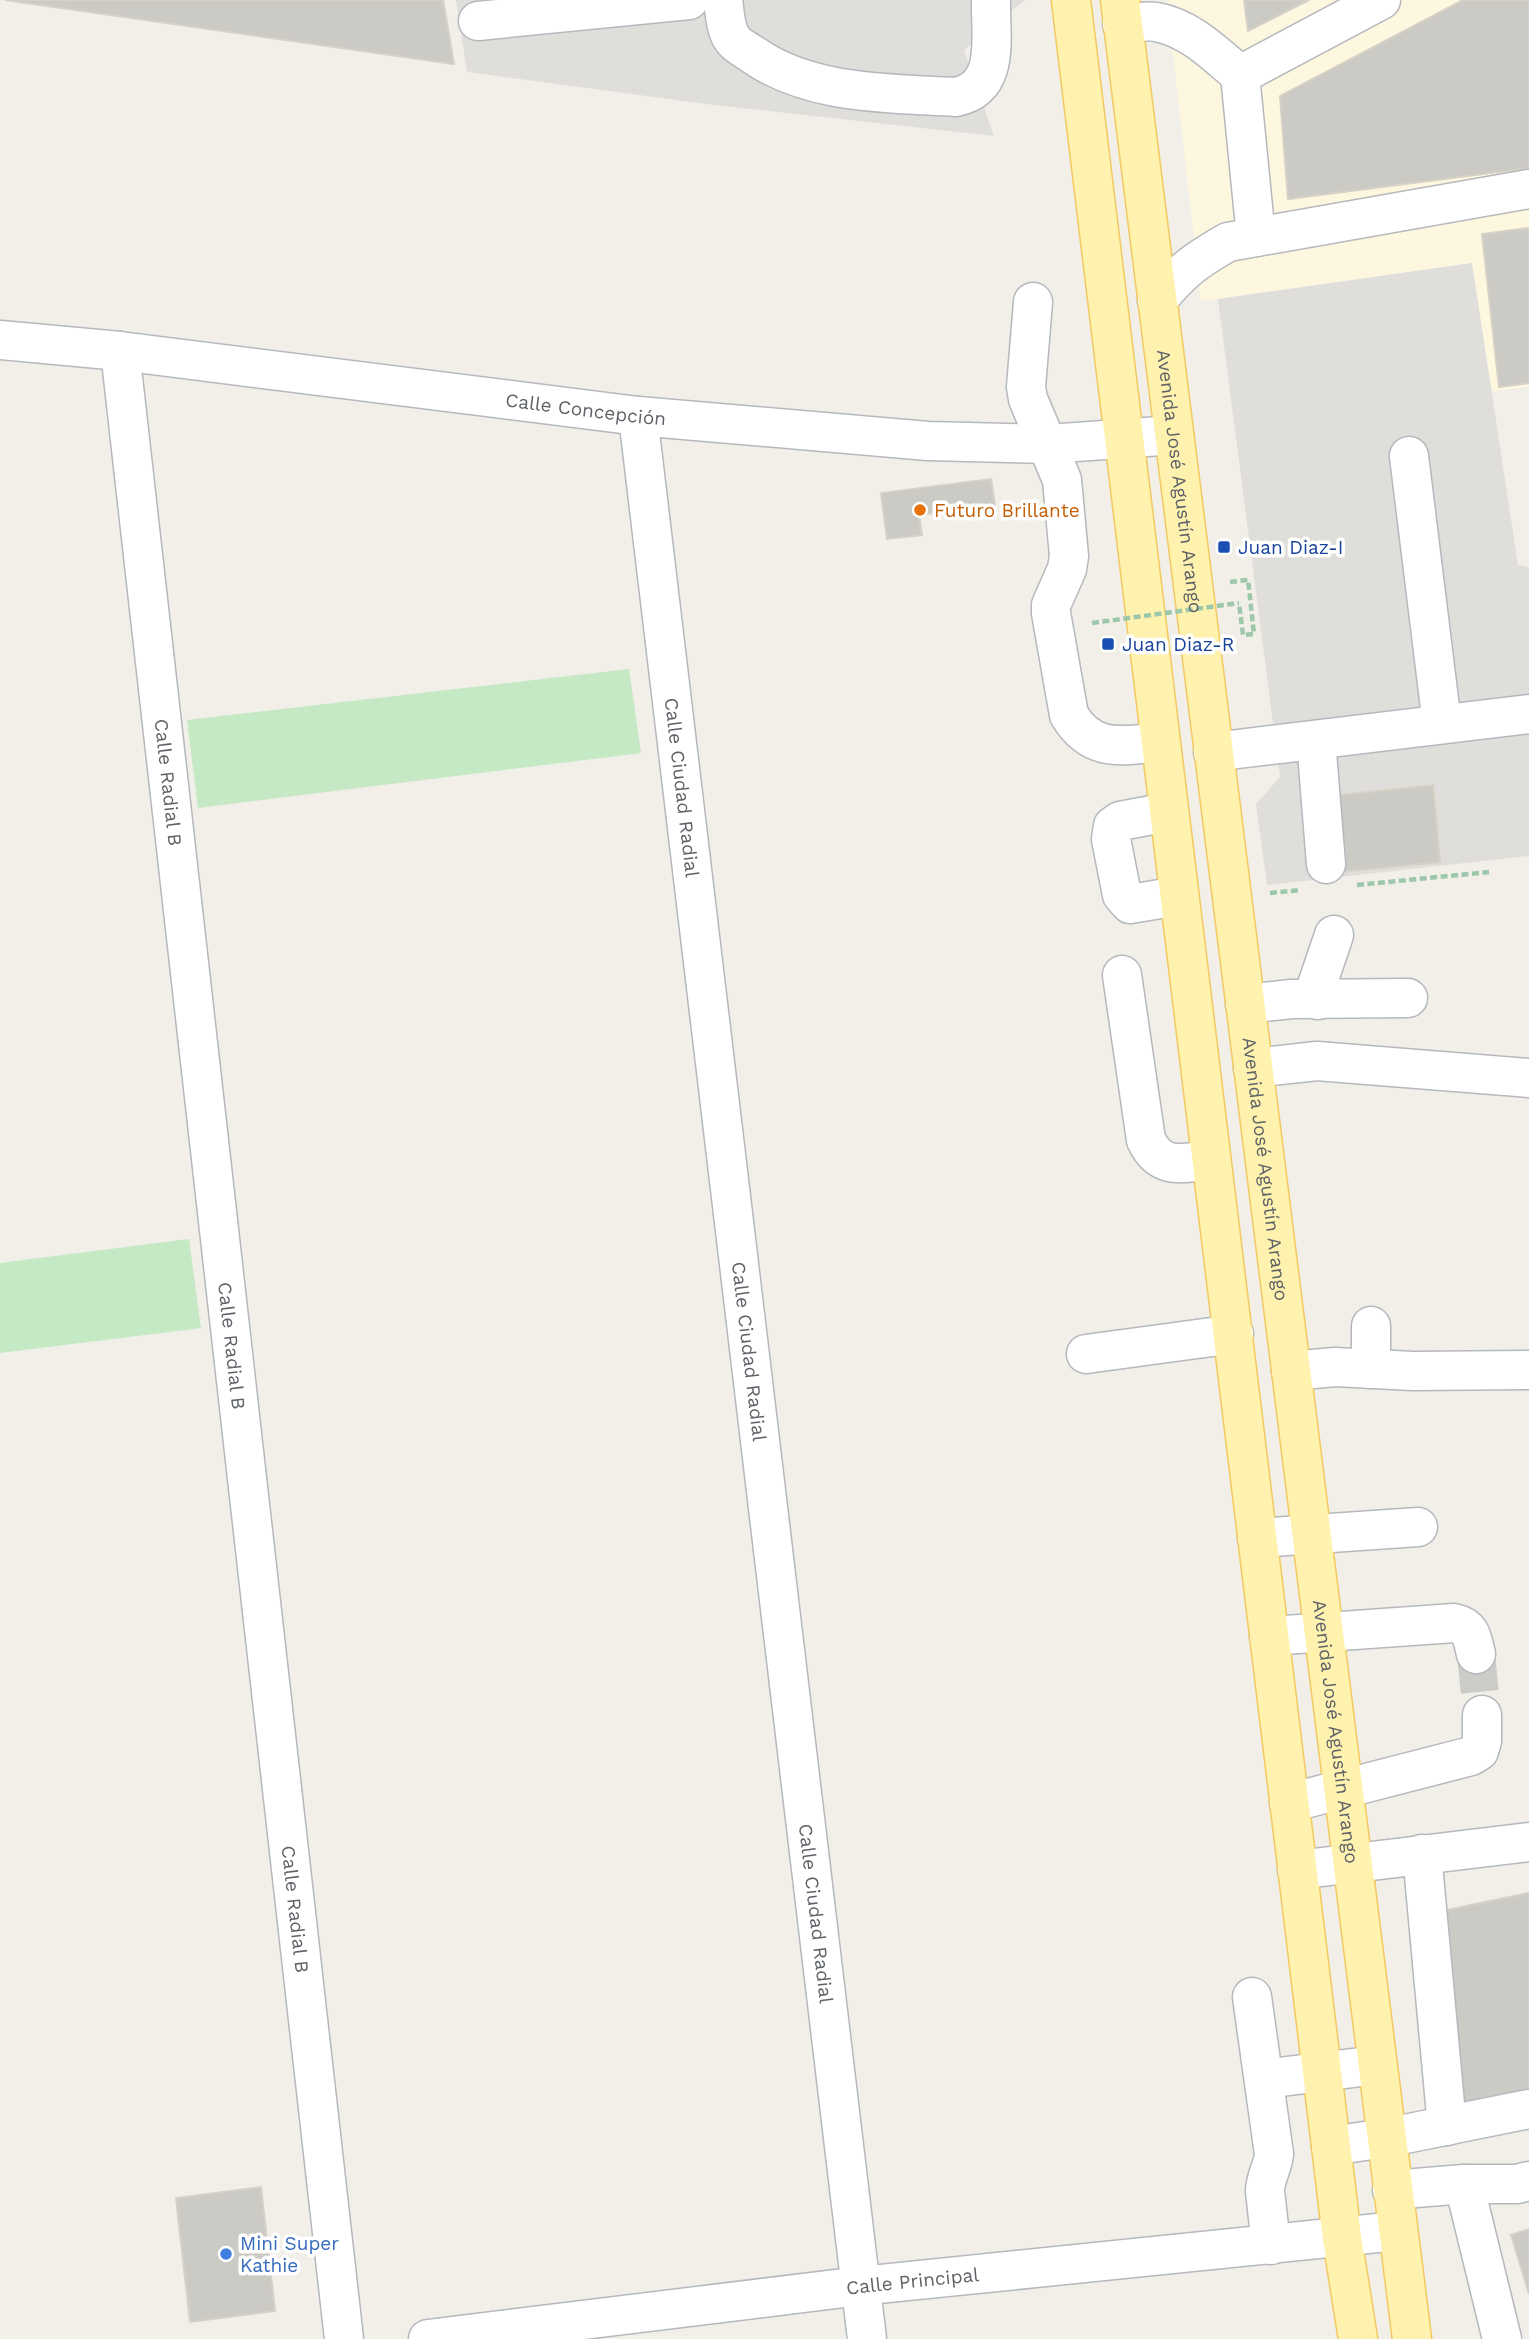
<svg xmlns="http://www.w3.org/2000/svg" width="1529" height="2339" viewBox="0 0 1529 2339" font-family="'Work Sans',sans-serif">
<rect width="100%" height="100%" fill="#f1efe8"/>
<path fill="#fef7e0" d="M 1167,0 L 1529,0 L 1529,387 L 1492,391 L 1471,263 L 1201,301 Z"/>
<path fill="#e0deda" d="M 456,0 L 1025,0 L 964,50 L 994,136 L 706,104 L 467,72 Z
M 1472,263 L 1518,565 L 1529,567 L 1529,856 L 1267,885 L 1256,804 L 1280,777 L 1218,299 Z"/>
<path fill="#c5e8c5" d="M 629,669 L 641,753 L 198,808 L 187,720 Z
M 189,1239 L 201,1328 L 0,1353 L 0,1263 Z"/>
<path fill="#cccac5" stroke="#d6d1c6" stroke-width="2" d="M 5,0 L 443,0 L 454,64 Z
M 1244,0 L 1309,0 L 1248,31 Z
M 1463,0 L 1529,0 L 1529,168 L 1288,199 L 1280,96 Z
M 1529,228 L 1529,383 L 1499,387 L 1482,234 Z
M 991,479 L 995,505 L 919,515 L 922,535 L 887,539 L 881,493 Z
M 1433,785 L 1440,862 L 1341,872 L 1333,796 Z
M 1529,1893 L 1529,2097 L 1450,2108 L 1442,1911 Z
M 261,2187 L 275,2311 L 190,2322 L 176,2198 Z
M 1529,2229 L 1529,2294 L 1511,2235 Z"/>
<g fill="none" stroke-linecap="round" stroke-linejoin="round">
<path stroke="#ccccc8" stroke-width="38" stroke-dasharray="38 19" stroke-linecap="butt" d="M 1476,1654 L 1482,1715"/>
<defs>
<g id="minor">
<path d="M 723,0 C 725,13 725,31 734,41 C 738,46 746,50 752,54 C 809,95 888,93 955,97 C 1002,88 990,37 991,0"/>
<path d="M 478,21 L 689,0"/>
<path d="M 1122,24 C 1133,23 1146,20 1156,22 C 1190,28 1215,54 1240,75"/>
<path d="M 1256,237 L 1240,75 L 1381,0"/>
<path d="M 1157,301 C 1181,271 1195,261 1228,242 L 1529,189"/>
<path d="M 1033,302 L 1026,387 L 1028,399 L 1062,480 L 1069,556 L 1067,569 L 1051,605 L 1051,613 L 1069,715 C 1092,753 1121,746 1159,742"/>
<path id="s1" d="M 0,340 L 120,351 L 638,416 L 928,441 L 1048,444 L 1174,435"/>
<path id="s2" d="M 120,351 L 344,2339"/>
<path id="s3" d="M 638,416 L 867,2339"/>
<path d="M 1409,456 L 1442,724"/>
<path d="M 1316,740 L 1326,864"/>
<path d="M 1213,752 L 1529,714"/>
<path d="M 1168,812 L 1120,821 L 1113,826 L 1111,839 L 1122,895 L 1130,904 L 1178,896"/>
<path d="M 1122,975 L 1146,1140 C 1161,1171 1182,1163 1211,1160"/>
<path d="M 1318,1000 L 1317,985 L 1334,935"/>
<path d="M 1245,1004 L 1291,999 L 1408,998"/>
<path d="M 1253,1068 L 1317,1061 L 1529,1078"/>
<path d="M 1086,1354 L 1234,1334"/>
<path d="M 1371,1369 L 1371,1326"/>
<path d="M 1291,1371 L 1335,1367 L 1413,1371 L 1529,1370"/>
<path d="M 1257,1538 L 1418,1527"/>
<path d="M 1269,1636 L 1454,1623 C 1472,1627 1472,1638 1476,1654"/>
<path d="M 1289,1803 L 1471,1756 L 1479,1751 L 1482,1741 L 1482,1715"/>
<path d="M 1422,1854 L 1447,2126"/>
<path d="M 1297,1870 L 1529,1842"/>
<path d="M 1252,1997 L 1274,2154 C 1273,2167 1265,2178 1265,2191 L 1271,2245"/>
<path d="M 1264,2079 L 1377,2065"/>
<path d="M 1331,2146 L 1385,2138 L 1529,2109"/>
<path d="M 1464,2184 L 1502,2339"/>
<path d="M 1392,2190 L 1464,2184 L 1517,2184 L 1529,2181"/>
<path id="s4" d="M 428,2339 L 860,2286 L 1397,2231"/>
</g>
<g id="major">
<path d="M 1071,0 C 1155,716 1246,1431 1331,2146 L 1342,2238 L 1358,2339"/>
<path id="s5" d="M 1120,0 L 1412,2339"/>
</g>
</defs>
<use href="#minor" stroke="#b5b8bc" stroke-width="41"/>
<use href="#major" stroke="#f2c960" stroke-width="41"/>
<path stroke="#9cc7a9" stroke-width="4.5" stroke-dasharray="7 3.5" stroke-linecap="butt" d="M 1230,582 L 1248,580 L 1254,634 L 1243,635 L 1239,603
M 1357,885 L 1489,872
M 1270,893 L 1300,890"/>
<use href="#minor" stroke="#fff" stroke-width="38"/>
<use href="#major" stroke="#fff2af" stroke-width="38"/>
<path stroke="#9cc7a9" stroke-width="4.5" stroke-dasharray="7 3.5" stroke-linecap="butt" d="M 1092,623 L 1239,603"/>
</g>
<circle fill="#e8710a" stroke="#fff" stroke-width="2.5" cx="920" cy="510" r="7"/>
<g fill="#1a4fb4" stroke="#fff" stroke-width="2.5">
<rect x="1217" y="540" width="14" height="14" rx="3.5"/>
<rect x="1101" y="637" width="14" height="14" rx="3.5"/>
</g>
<circle fill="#3f7fe0" stroke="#fff" stroke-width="2.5" cx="226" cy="2254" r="7"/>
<g text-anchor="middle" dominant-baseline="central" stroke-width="7" stroke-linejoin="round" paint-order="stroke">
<g font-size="19" fill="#5f6368" stroke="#fff">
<text stroke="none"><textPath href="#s1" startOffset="590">Calle Concepción</textPath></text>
<text stroke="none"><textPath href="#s5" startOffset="485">Avenida José Agustín Arango</textPath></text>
<text stroke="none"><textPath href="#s2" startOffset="434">Calle Radial B</textPath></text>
<text stroke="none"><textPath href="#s3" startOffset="374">Calle Ciudad Radial</textPath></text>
<text stroke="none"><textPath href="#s5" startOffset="1178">Avenida José Agustín Arango</textPath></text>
<text stroke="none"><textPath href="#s2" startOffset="1001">Calle Radial B</textPath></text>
<text stroke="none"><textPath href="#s3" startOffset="942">Calle Ciudad Radial</textPath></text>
<text stroke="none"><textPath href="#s5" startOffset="1745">Avenida José Agustín Arango</textPath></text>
<text stroke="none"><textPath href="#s2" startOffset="1568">Calle Radial B</textPath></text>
<text stroke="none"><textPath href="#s3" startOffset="1508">Calle Ciudad Radial</textPath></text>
<text stroke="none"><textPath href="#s4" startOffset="488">Calle Principal</textPath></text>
</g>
<g font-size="19" fill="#c56008" stroke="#fff" text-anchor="start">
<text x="934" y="510">Futuro Brillante</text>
</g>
<g font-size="19" fill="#164399" stroke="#fff" text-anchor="start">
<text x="1238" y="547">Juan Diaz-I</text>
<text x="1122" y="644">Juan Diaz-R</text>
</g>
<g font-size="19" fill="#366cbe" stroke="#fff" text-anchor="start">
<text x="240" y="2243">Mini Super<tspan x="240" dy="22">Kathie</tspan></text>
</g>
</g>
</svg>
